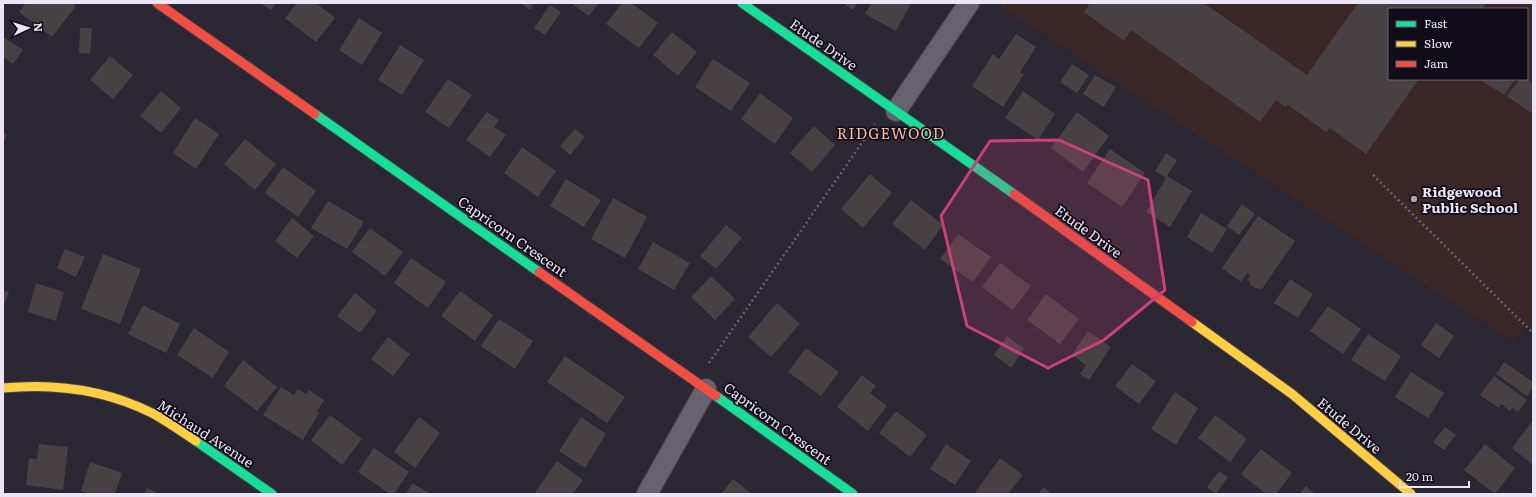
<svg xmlns="http://www.w3.org/2000/svg" width="1536" height="497" viewBox="0 0 1536 497" font-family="Literata,serif">
<rect width="100%" height="100%" fill="#2b2733"/>
<path fill="#3a2829" fill-rule="evenodd" d="M 995,3 L 1533,3 L 1533,320 L 1513,342 ZM 1389,9 L 1527,9 L 1527,79 L 1389,79 Z"/>
<path fill="#484144" d="M 26,3 L 72,3 L 76,6 L 52,37 L 19,12 Z
M 260,3 L 276,3 L 271,10 Z
M 297,3 L 316,3 L 335,18 L 316,42 L 285,18 Z
M 521,3 L 534,3 L 530,10 Z
M 571,3 L 599,3 L 589,16 Z
M 622,3 L 631,3 L 658,23 L 639,48 L 606,24 Z
M 843,3 L 857,3 L 853,10 Z
M 871,3 L 911,3 L 896,31 L 865,14 Z
M 1090,3 L 1204,3 L 1307,75 L 1358,3 L 1486,3 L 1482,9 L 1389,9 L 1389,79 L 1419,79 L 1366,154 L 1330,128 L 1326,132 L 1287,104 L 1286,107 L 1276,100 L 1260,122 L 1131,30 L 1124,41 L 1084,12 Z
M 550,5 L 561,12 L 545,35 L 534,28 Z
M 359,18 L 382,33 L 362,65 L 339,50 Z
M 80,28 L 92,28 L 90,54 L 79,53 Z
M 672,32 L 697,52 L 678,76 L 653,55 Z
M 1016,34 L 1036,47 L 1020,72 L 1024,74 L 1003,107 L 972,86 L 993,54 L 999,59 Z
M 3,37 L 23,50 L 13,64 L 3,57 Z
M 400,45 L 424,60 L 402,95 L 378,80 Z
M 110,56 L 133,75 L 113,99 L 90,80 Z
M 713,59 L 750,83 L 731,111 L 695,87 Z
M 1072,64 L 1089,75 L 1077,93 L 1060,82 Z
M 1095,75 L 1116,87 L 1104,107 L 1083,94 Z
M 448,79 L 472,95 L 449,128 L 425,112 Z
M 1479,79 L 1515,79 L 1504,95 Z
M 1520,79 L 1527,79 L 1533,83 L 1533,114 L 1507,96 Z
M 161,91 L 181,108 L 161,133 L 140,116 Z
M 1023,91 L 1055,114 L 1038,140 L 1005,118 Z
M 760,93 L 793,118 L 775,144 L 741,119 Z
M 487,112 L 499,120 L 494,127 L 506,135 L 490,157 L 466,140 Z
M 1077,112 L 1109,136 L 1083,172 L 1051,148 Z
M 195,118 L 219,134 L 196,169 L 173,153 Z
M 814,126 L 835,145 L 812,172 L 790,153 Z
M 575,129 L 585,137 L 570,155 L 560,146 Z
M 3,133 L 7,135 L 3,143 Z
M 245,139 L 276,164 L 255,190 L 224,164 Z
M 522,147 L 556,171 L 538,197 L 504,173 Z
M 1110,149 L 1145,173 L 1122,207 L 1087,183 Z
M 1166,153 L 1177,160 L 1167,176 L 1192,191 L 1170,227 L 1146,212 L 1166,178 L 1155,171 Z
M 283,167 L 316,191 L 298,217 L 265,193 Z
M 870,174 L 892,193 L 863,228 L 841,209 Z
M 566,179 L 601,200 L 584,227 L 550,206 Z
M 613,198 L 647,217 L 625,258 L 591,239 Z
M 911,200 L 943,225 L 925,250 L 892,224 Z
M 328,201 L 364,222 L 347,249 L 311,228 Z
M 1242,204 L 1255,214 L 1239,235 L 1227,226 Z
M 1201,213 L 1227,229 L 1212,253 L 1187,237 Z
M 1258,216 L 1295,241 L 1262,289 L 1255,288 L 1250,285 L 1250,282 L 1247,280 L 1250,276 L 1247,273 L 1241,282 L 1222,268 Z
M 292,218 L 314,236 L 297,258 L 275,241 Z
M 726,225 L 742,238 L 716,269 L 700,256 Z
M 370,228 L 403,252 L 385,276 L 352,252 Z
M 958,234 L 991,257 L 973,282 L 940,259 Z
M 653,242 L 690,263 L 674,290 L 638,269 Z
M 65,249 L 85,257 L 76,277 L 57,268 Z
M 103,254 L 141,269 L 120,324 L 81,309 Z
M 411,258 L 446,282 L 428,308 L 394,283 Z
M 1000,263 L 1031,286 L 1013,310 L 982,287 Z
M 711,276 L 735,299 L 715,320 L 691,297 Z
M 1290,279 L 1313,294 L 1298,318 L 1274,303 Z
M 36,283 L 64,292 L 56,321 L 28,312 Z
M 3,290 L 9,292 L 3,308 Z
M 460,291 L 493,315 L 475,341 L 441,316 Z
M 355,293 L 377,311 L 360,333 L 337,316 Z
M 1046,294 L 1079,319 L 1060,344 L 1027,320 Z
M 777,303 L 800,324 L 771,357 L 748,337 Z
M 143,305 L 180,324 L 166,353 L 128,334 Z
M 1328,306 L 1361,329 L 1343,354 L 1310,331 Z
M 499,319 L 533,341 L 515,369 L 481,346 Z
M 1436,323 L 1454,336 L 1439,358 L 1421,345 Z
M 194,328 L 229,352 L 213,378 L 177,355 Z
M 1088,331 L 1111,347 L 1089,380 L 1080,374 L 1086,365 L 1072,355 Z
M 1368,334 L 1401,356 L 1385,381 L 1351,360 Z
M 1007,336 L 1024,349 L 1011,368 L 994,355 Z
M 388,337 L 410,354 L 393,376 L 371,359 Z
M 806,348 L 839,372 L 821,396 L 788,372 Z
M 565,356 L 625,397 L 607,423 L 547,382 Z
M 243,360 L 277,387 L 257,411 L 224,386 Z
M 1504,362 L 1533,382 L 1533,387 L 1527,396 L 1496,374 Z
M 1132,364 L 1156,381 L 1139,404 L 1115,386 Z
M 1411,372 L 1444,393 L 1428,418 L 1395,397 Z
M 862,375 L 876,386 L 870,393 L 887,406 L 868,431 L 837,407 Z
M 1494,376 L 1527,400 L 1518,412 L 1512,408 L 1510,411 L 1501,404 L 1499,408 L 1480,395 Z
M 281,387 L 294,395 L 298,389 L 306,394 L 309,390 L 324,400 L 317,412 L 319,413 L 303,440 L 263,415 Z
M 1175,392 L 1198,408 L 1176,445 L 1151,429 Z
M 896,411 L 927,435 L 910,457 L 879,433 Z
M 330,415 L 362,439 L 342,465 L 311,440 Z
M 1215,415 L 1247,439 L 1230,462 L 1198,438 Z
M 419,417 L 440,433 L 415,468 L 394,452 Z
M 581,417 L 606,434 L 585,468 L 559,451 Z
M 1533,420 L 1533,465 L 1512,448 Z
M 1445,427 L 1456,435 L 1444,450 L 1433,442 Z
M 39,444 L 68,447 L 63,490 L 26,485 L 29,458 L 37,459 Z
M 946,444 L 971,461 L 955,485 L 930,469 Z
M 1485,444 L 1515,468 L 1495,494 L 1464,470 Z
M 374,448 L 409,472 L 394,494 L 390,494 L 358,472 Z
M 1261,449 L 1292,473 L 1276,494 L 1266,494 L 1241,474 Z
M 1000,458 L 1023,475 L 1008,494 L 974,494 Z
M 557,461 L 583,480 L 573,494 L 534,494 Z
M 90,462 L 122,473 L 115,494 L 90,494 L 81,491 Z
M 1219,471 L 1228,477 L 1216,494 L 1207,487 Z
M 733,479 L 752,494 L 721,494 Z
M 412,483 L 431,494 L 406,494 Z
M 1306,486 L 1315,494 L 1299,494 Z
M 1043,487 L 1052,494 L 1038,494 Z
M 147,488 L 160,494 L 144,494 Z"/>
<g fill="none" stroke-linecap="round" stroke-linejoin="round">
<defs>
<path id="street" d="M 896,111 L 969,3
M 647,494 L 706,389"/>
<path id="fast" d="M 742,3 L 1014,194
M 315,114 L 539,272
M 716,396 L 853,494
M 196,441 L 272,494"/>
<path id="slow" d="M 1192,322 L 1292,394 L 1411,494
M 3,388 C 54,383 106,390 152,413 C 167,421 182,432 196,441"/>
<path id="jam" d="M 157,3 L 315,114
M 1014,194 L 1192,322
M 539,272 L 716,396"/>
</defs>
<use href="#street" stroke="#47434e" stroke-width="22"/>
<use href="#fast" stroke="#47434e" stroke-width="11"/>
<use href="#slow" stroke="#47434e" stroke-width="11"/>
<use href="#jam" stroke="#47434e" stroke-width="11"/>
<path stroke="#66626c" stroke-width="2.5" stroke-dasharray="2 3" stroke-linecap="butt" d="M 1373,175 L 1533,333
M 709,363 L 875,124"/>
<use href="#street" stroke="#67636e" stroke-width="20"/>
<use href="#fast" stroke="#16e098" stroke-width="9"/>
<use href="#slow" stroke="#ffcf43" stroke-width="9"/>
<use href="#jam" stroke="#f24e42" stroke-width="9"/>
</g>
<path fill="#ca417a" fill-opacity="0.2" stroke="#ca417a" stroke-width="3" stroke-linejoin="round" d="M 1059,140 L 1148,180 L 1165,290 L 1104,340 L 1048,368 L 967,326 L 941,216 L 990,141 Z"/>
<circle fill="#a8a2b1" stroke="#110d18" stroke-width="1.5" cx="1414" cy="199" r="4"/>
<g text-anchor="middle" dominant-baseline="central" stroke-width="3.5" stroke-linejoin="round" paint-order="stroke">
<g font-size="14" fill="#ebe5f5" stroke="#110d18">
<text transform="translate(824 44) rotate(35)">Etude Drive</text>
<text transform="translate(1089 231) rotate(36)">Etude Drive</text>
<text transform="translate(513 236) rotate(35)">Capricorn Crescent</text>
<text transform="translate(778 423) rotate(36)">Capricorn Crescent</text>
<text transform="translate(1350 425) rotate(40)">Etude Drive</text>
<text transform="translate(206 433) rotate(33)">Michaud Avenue</text>
</g>
<g font-size="14" font-weight="bold" fill="#ebe5f5" stroke="#110d18" text-anchor="start">
<text x="1422" y="191">Ridgewood<tspan x="1422" dy="16">Public School</tspan></text>
</g>
<g font-size="15" letter-spacing="1" fill="#fcbba9" stroke="#110d18">
<text x="891" y="132">RIDGEWOOD</text>
</g>
</g>
<rect width="1536" height="497" fill="none" stroke="#ebe5f5" stroke-width="8"/>
<rect x="1388" y="8" width="140" height="72" fill="#110d18" stroke="#686370"/>
<rect x="1396" y="21" width="20" height="6" fill="#16e098" stroke="#686370"/>
<text x="1424" y="28" font-size="12" fill="#ebe5f5">Fast</text>
<rect x="1396" y="41" width="20" height="6" fill="#ffcf43" stroke="#686370"/>
<text x="1424" y="48" font-size="12" fill="#ebe5f5">Slow</text>
<rect x="1396" y="61" width="20" height="6" fill="#f24e42" stroke="#686370"/>
<text x="1424" y="68" font-size="12" fill="#ebe5f5">Jam</text>
<g transform="translate(28 28) rotate(86)" stroke="#110d18" stroke-width="3" paint-order="stroke">
<path d="M0-3L7 15L0 10L-7 15Z" fill="#ebe5f5"/>
<text y="-6" font-size="11" font-weight="bold" text-anchor="middle" fill="#ebe5f5">N</text>
</g>
<path d="M1400 481v6h69v-6" fill="none" stroke="#ebe5f5" stroke-width="2"/>
<text x="1406" y="481" font-size="12" fill="#ebe5f5" stroke="#110d18" stroke-width="3" paint-order="stroke">20 m</text>
</svg>
